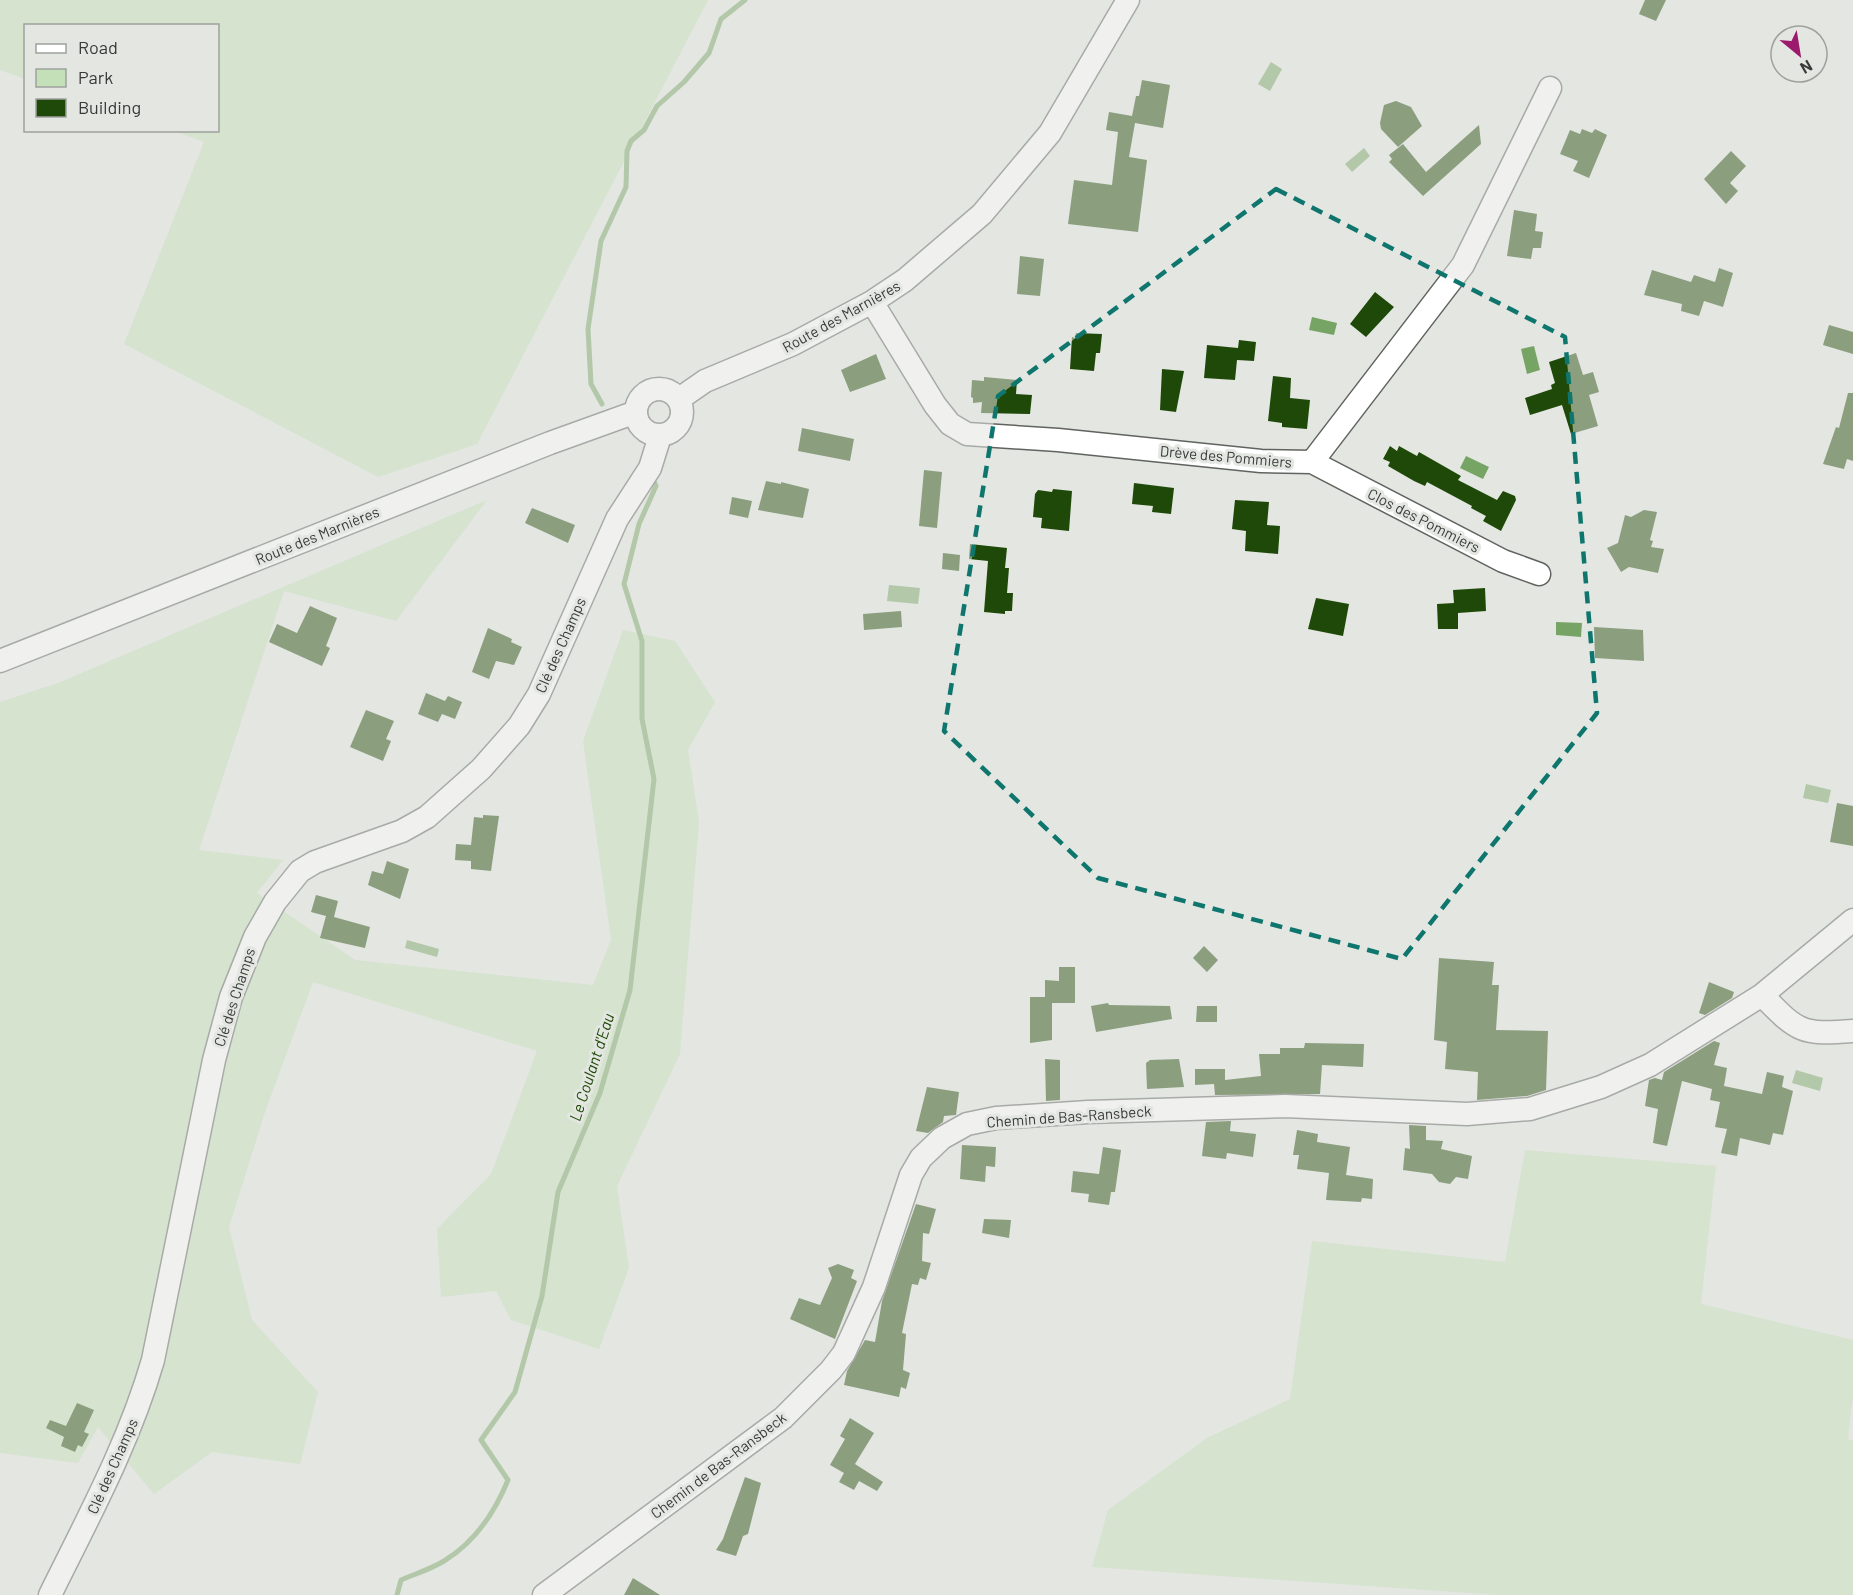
<svg xmlns="http://www.w3.org/2000/svg" width="1853" height="1595" viewBox="0 0 1853 1595" font-family="Barlow,sans-serif">
<rect width="100%" height="100%" fill="#e3e6e1"/>
<path fill="#c3e0b9" d="M 0,0 L 708,0 L 477,444 L 378,477 L 124,344 L 204,142 L 174,131 L 218,130 L 218,26 L 26,26 L 25,79 L 0,70 Z
M 487,500 L 396,621 L 284,591 L 199,850 L 283,860 L 257,893 L 355,960 L 593,985 L 611,940 L 583,741 L 623,630 L 675,641 L 715,702 L 688,750 L 699,822 L 680,1054 L 617,1186 L 629,1268 L 599,1349 L 511,1320 L 496,1291 L 441,1297 L 437,1229 L 491,1174 L 537,1051 L 313,982 L 265,1112 L 229,1227 L 252,1320 L 318,1392 L 300,1464 L 212,1452 L 154,1494 L 98,1427 L 78,1463 L 0,1453 L 0,702 L 58,683 Z
M 1525,1150 L 1716,1166 L 1701,1304 L 1853,1340 L 1853,1395 L 1848,1439 L 1853,1441 L 1853,1595 L 1499,1595 L 1092,1567 L 1108,1510 L 1207,1438 L 1290,1399 L 1312,1241 L 1505,1262 Z"/>
<path fill="#76a465" d="M 1271,62 L 1282,69 L 1270,91 L 1258,84 Z
M 1364,148 L 1370,156 L 1352,172 L 1345,164 Z
M 1312,317 L 1337,323 L 1334,335 L 1309,330 Z
M 1534,346 L 1540,370 L 1527,374 L 1521,349 Z
M 1466,456 L 1489,467 L 1483,479 L 1460,468 Z
M 889,585 L 920,588 L 918,604 L 887,601 Z
M 1556,622 L 1582,623 L 1581,637 L 1556,635 Z
M 1806,784 L 1831,790 L 1828,803 L 1803,798 Z
M 407,940 L 439,949 L 437,957 L 405,948 Z
M 1796,1070 L 1823,1078 L 1820,1091 L 1792,1083 Z"/>
<g fill="none" stroke-linecap="round" stroke-linejoin="round">
<path stroke="#76a465" stroke-width="5" d="M 602,404 L 591,384 L 588,329 L 601,241 L 626,187 L 627,151 L 631,141 L 644,130 L 657,106 L 684,82 L 709,53 L 721,19 L 745,0
M 397,1595 L 401,1580 C 415,1574 431,1569 444,1561 C 475,1542 495,1512 508,1480 L 481,1440 L 515,1392 L 542,1296 L 558,1192 L 600,1093 L 630,990 L 654,779 L 642,719 L 642,641 L 624,584 L 639,524 L 656,486 L 652,477"/>
</g>
<path fill="#1f4908" d="M 1645,0 L 1666,0 L 1656,21 L 1639,14 Z
M 1142,80 L 1170,85 L 1163,128 L 1135,123 L 1129,157 L 1147,160 L 1138,232 L 1068,224 L 1074,180 L 1112,185 L 1118,132 L 1106,130 L 1109,112 L 1132,116 L 1136,96 L 1139,96 Z
M 1396,101 L 1411,107 L 1422,126 L 1398,147 L 1381,129 L 1380,123 L 1384,105 Z
M 1479,125 L 1481,144 L 1423,196 L 1389,162 L 1392,159 L 1389,155 L 1403,144 L 1426,172 Z
M 1582,129 L 1592,133 L 1595,129 L 1607,135 L 1589,178 L 1573,171 L 1578,161 L 1560,154 L 1570,130 L 1580,134 Z
M 1731,151 L 1746,166 L 1730,183 L 1738,191 L 1726,204 L 1704,179 Z
M 1514,210 L 1537,214 L 1535,231 L 1543,232 L 1541,248 L 1533,248 L 1531,259 L 1507,256 Z
M 1020,256 L 1044,259 L 1040,296 L 1017,294 Z
M 1719,268 L 1733,273 L 1723,307 L 1704,301 L 1699,316 L 1681,311 L 1682,304 L 1644,295 L 1652,270 L 1691,282 L 1694,275 L 1715,282 Z
M 1375,292 L 1394,307 L 1366,337 L 1350,324 Z
M 1829,325 L 1853,332 L 1853,354 L 1823,345 Z
M 1076,333 L 1102,334 L 1100,353 L 1096,353 L 1094,371 L 1070,369 L 1072,337 L 1075,338 Z
M 1239,340 L 1256,342 L 1254,361 L 1237,360 L 1235,380 L 1204,378 L 1207,345 L 1238,348 Z
M 1576,353 L 1583,375 L 1593,372 L 1599,392 L 1589,395 L 1598,426 L 1571,434 L 1562,405 L 1530,415 L 1525,398 L 1552,389 L 1551,385 L 1555,383 L 1549,362 Z
M 876,354 L 886,379 L 850,392 L 841,370 Z
M 1162,369 L 1184,371 L 1176,412 L 1160,410 Z
M 1273,376 L 1291,378 L 1290,398 L 1310,400 L 1307,429 L 1282,427 L 1282,423 L 1268,421 Z
M 984,377 L 1017,380 L 1016,394 L 1032,395 L 1030,414 L 981,413 L 982,402 L 973,403 L 973,398 L 971,397 L 972,380 L 984,381 Z
M 1848,393 L 1853,393 L 1853,461 L 1847,459 L 1844,469 L 1823,464 L 1836,427 L 1839,428 Z
M 802,428 L 854,439 L 850,461 L 798,451 Z
M 1390,446 L 1397,451 L 1399,446 L 1417,456 L 1419,452 L 1461,476 L 1458,480 L 1497,500 L 1503,491 L 1515,496 L 1516,500 L 1501,531 L 1483,521 L 1486,516 L 1471,508 L 1472,506 L 1427,482 L 1425,486 L 1414,481 L 1388,466 L 1390,462 L 1383,459 Z
M 924,470 L 942,472 L 937,528 L 919,526 Z
M 766,481 L 781,484 L 781,482 L 809,489 L 803,518 L 758,510 Z
M 1134,483 L 1174,488 L 1171,514 L 1152,512 L 1153,506 L 1132,504 Z
M 1053,489 L 1072,491 L 1069,531 L 1041,528 L 1042,518 L 1033,517 L 1035,494 L 1038,490 L 1052,492 Z
M 732,497 L 752,501 L 748,518 L 729,514 Z
M 1235,500 L 1269,502 L 1267,525 L 1280,526 L 1278,554 L 1245,551 L 1246,531 L 1232,529 Z
M 532,508 L 575,525 L 568,543 L 525,523 Z
M 1644,510 L 1657,512 L 1650,540 L 1653,541 L 1651,547 L 1664,549 L 1658,573 L 1629,567 L 1621,572 L 1607,548 L 1618,543 L 1625,515 L 1631,517 Z
M 970,544 L 1007,548 L 1005,568 L 1009,568 L 1007,593 L 1013,593 L 1012,611 L 1005,611 L 1005,614 L 984,612 L 988,561 L 969,559 Z
M 943,553 L 960,555 L 959,571 L 942,569 Z
M 1485,588 L 1486,611 L 1458,613 L 1458,629 L 1438,629 L 1437,604 L 1454,603 L 1453,590 Z
M 1316,598 L 1349,604 L 1343,636 L 1308,629 Z
M 310,606 L 337,618 L 326,646 L 330,648 L 322,666 L 269,642 L 277,624 L 297,633 Z
M 901,611 L 902,627 L 864,630 L 863,614 Z
M 1594,627 L 1643,630 L 1644,661 L 1595,658 Z
M 488,628 L 512,639 L 511,642 L 522,647 L 514,665 L 496,661 L 489,679 L 472,672 Z
M 426,693 L 445,701 L 448,696 L 462,702 L 455,719 L 442,714 L 438,722 L 418,714 Z
M 366,710 L 394,721 L 386,739 L 391,741 L 383,761 L 350,747 Z
M 1837,803 L 1853,806 L 1853,846 L 1830,842 Z
M 483,815 L 499,816 L 491,871 L 471,869 L 471,861 L 455,860 L 456,844 L 471,845 L 474,817 L 483,818 Z
M 387,861 L 409,869 L 400,899 L 368,885 L 372,871 L 383,874 Z
M 316,895 L 338,901 L 334,917 L 370,927 L 365,948 L 320,938 L 326,916 L 311,912 Z
M 1204,946 L 1218,960 L 1207,972 L 1193,958 Z
M 1439,958 L 1494,962 L 1492,985 L 1499,985 L 1496,1030 L 1548,1031 L 1546,1090 L 1527,1096 L 1477,1100 L 1478,1072 L 1445,1069 L 1447,1042 L 1434,1040 Z
M 1059,967 L 1075,967 L 1075,1003 L 1052,1003 L 1052,1040 L 1030,1043 L 1030,997 L 1045,997 L 1045,980 L 1059,981 Z
M 1709,982 L 1734,992 L 1732,998 L 1705,1015 L 1699,1013 Z
M 1108,1003 L 1109,1005 L 1170,1006 L 1172,1019 L 1096,1032 L 1091,1006 Z
M 1197,1006 L 1217,1006 L 1217,1022 L 1196,1022 Z
M 1714,1041 L 1720,1043 L 1714,1065 L 1727,1068 L 1724,1086 L 1762,1094 L 1767,1072 L 1784,1076 L 1782,1087 L 1793,1091 L 1783,1135 L 1773,1133 L 1770,1145 L 1740,1138 L 1737,1156 L 1721,1153 L 1727,1129 L 1715,1127 L 1720,1102 L 1710,1100 L 1712,1089 L 1682,1081 L 1667,1146 L 1653,1143 L 1658,1109 L 1645,1106 L 1649,1080 L 1655,1078 L 1662,1080 L 1664,1072 Z
M 1305,1043 L 1364,1044 L 1363,1067 L 1322,1065 L 1320,1094 L 1215,1095 L 1214,1084 L 1195,1085 L 1195,1069 L 1225,1069 L 1225,1080 L 1261,1076 L 1259,1054 L 1280,1054 L 1280,1048 L 1304,1048 Z
M 1045,1059 L 1060,1060 L 1060,1100 L 1046,1101 Z
M 1179,1059 L 1184,1087 L 1147,1089 L 1146,1063 L 1150,1060 Z
M 927,1087 L 959,1092 L 956,1115 L 944,1116 L 943,1122 L 928,1133 L 916,1131 Z
M 1231,1121 L 1230,1131 L 1256,1134 L 1253,1157 L 1227,1153 L 1226,1159 L 1202,1156 L 1206,1122 Z
M 1409,1125 L 1426,1126 L 1426,1140 L 1443,1141 L 1441,1149 L 1472,1156 L 1468,1179 L 1456,1177 L 1450,1184 L 1439,1182 L 1432,1174 L 1403,1170 L 1405,1148 L 1410,1149 Z
M 1297,1130 L 1318,1134 L 1317,1142 L 1350,1147 L 1346,1175 L 1373,1179 L 1372,1199 L 1362,1198 L 1361,1202 L 1326,1200 L 1329,1173 L 1297,1169 L 1299,1155 L 1293,1155 Z
M 962,1145 L 996,1147 L 995,1167 L 986,1166 L 985,1182 L 960,1179 Z
M 1103,1147 L 1121,1150 L 1115,1192 L 1111,1192 L 1109,1205 L 1088,1202 L 1089,1194 L 1071,1192 L 1073,1171 L 1099,1174 Z
M 916,1204 L 936,1209 L 929,1234 L 923,1233 L 922,1261 L 931,1263 L 926,1280 L 920,1278 L 918,1285 L 912,1284 L 902,1333 L 906,1334 L 903,1370 L 910,1373 L 906,1389 L 901,1387 L 899,1397 L 844,1385 L 847,1371 L 865,1340 L 875,1342 L 882,1301 Z
M 984,1219 L 1011,1220 L 1009,1238 L 982,1233 Z
M 838,1264 L 854,1270 L 851,1278 L 857,1281 L 835,1339 L 790,1319 L 799,1298 L 820,1305 L 832,1278 L 828,1268 Z
M 77,1403 L 94,1410 L 84,1432 L 89,1434 L 82,1447 L 78,1445 L 75,1452 L 61,1446 L 64,1437 L 46,1428 L 50,1420 L 66,1426 Z
M 850,1418 L 874,1433 L 855,1464 L 883,1482 L 877,1491 L 859,1481 L 854,1490 L 839,1482 L 844,1473 L 830,1465 L 845,1439 L 840,1436 Z
M 745,1477 L 761,1483 L 748,1534 L 743,1536 L 736,1556 L 716,1550 L 723,1539 Z
M 633,1578 L 660,1595 L 624,1595 Z"/>
<g fill="none" stroke-linecap="round" stroke-linejoin="round">
<defs>
<path id="minor" d="M 872,302 L 935,405 L 950,424 L 967,434 L 1058,440 L 1261,461 L 1312,462 L 1503,561 L 1539,574
M636 412a23 23 0 1 1 46 0a23 23 0 1 1-46 0Z
M 679,399 L 705,381 L 793,344 L 872,302 L 905,280 L 982,214 L 1050,133 L 1128,0
M 1312,462 L 1463,265 L 1550,88
M 0,661 L 550,443 L 636,412
M 1762,995 C 1798,1032 1801,1035 1853,1031
M 50,1595 C 88,1518 129,1443 153,1360 L 214,1060 L 231,997 L 255,937 L 275,902 L 300,871 L 315,862 L 402,831 L 427,817 L 481,769 L 519,726 L 539,694 L 617,519 L 650,468 L 660,436
M 544,1595 L 783,1418 L 831,1370 L 844,1353 L 874,1287 L 911,1175 L 921,1158 L 942,1138 L 967,1124 L 996,1118 L 1088,1112 L 1285,1106 L 1467,1114 L 1530,1109 L 1601,1087 L 1650,1065 L 1762,995 L 1853,920"/>
</defs>
<use href="#minor" stroke="#60635f" stroke-width="25"/>
<use href="#minor" stroke="#fff" stroke-width="22"/>
</g>
<path d="M0 0H1853V1595H0ZM 1276,189 L 1565,337 L 1597,713 L 1402,959 L 1098,878 L 944,731 L 998,396 Z" fill="#e3e6e1" fill-opacity=".55" fill-rule="evenodd"/>
<path fill="none" stroke="#0f766e" stroke-width="4.5" stroke-dasharray="12 8" stroke-linejoin="round" d="M 1276,189 L 1565,337 L 1597,713 L 1402,959 L 1098,878 L 944,731 L 998,396 Z"/>
<g text-anchor="middle" dominant-baseline="central" stroke-width="6" stroke-linejoin="round" paint-order="stroke">
<g font-size="15" fill="#383a38" stroke="#e3e6e1">
<text transform="translate(841 316) rotate(-29)">Route des Marnières</text>
<text transform="translate(1226 456) rotate(5)">Drève des Pommiers</text>
<text transform="translate(1424 520) rotate(27)">Clos des Pommiers</text>
<text transform="translate(317 535) rotate(-22)">Route des Marnières</text>
<text transform="translate(560 645) rotate(-66)">Clé des Champs</text>
<text transform="translate(234 997) rotate(-72)">Clé des Champs</text>
<text transform="translate(1069 1116) rotate(-4)">Chemin de Bas-Ransbeck</text>
<text transform="translate(718 1465) rotate(-37)">Chemin de Bas-Ransbeck</text>
<text transform="translate(112 1466) rotate(-66)">Clé des Champs</text>
</g>
<g font-size="16" font-style="italic" fill="#204b07" stroke="#e3e6e1">
<text transform="translate(591 1067) rotate(-72)">Le Coulant d'Eau</text>
</g>
</g>
<rect x="24" y="24" width="195" height="108" fill="#e3e6e1" stroke="#9fa19d" stroke-width="1.5"/>
<rect x="36" y="44" width="30" height="9" fill="#ffffff" stroke="#9fa19d" stroke-width="1.5"/>
<text x="78" y="54" font-size="18" fill="#383a38">Road</text>
<rect x="36" y="69" width="30" height="18" fill="#c3e0b9" stroke="#9fa19d" stroke-width="1.5"/>
<text x="78" y="84" font-size="18" fill="#383a38">Park</text>
<rect x="36" y="99" width="30" height="18" fill="#1f4908" stroke="#9fa19d" stroke-width="1.5"/>
<text x="78" y="114" font-size="18" fill="#383a38">Building</text>
<g transform="translate(1799 54) rotate(150)"><circle r="28" fill="#e3e6e1" stroke="#9fa19d" stroke-width="1.5"/>
<path d="M0-4.5L10 22L0 15L-10 22Z" fill="#9c1a6e"/>
<text y="-9" font-size="16" font-weight="bold" text-anchor="middle" fill="#383a38">N</text>
</g>
</svg>
